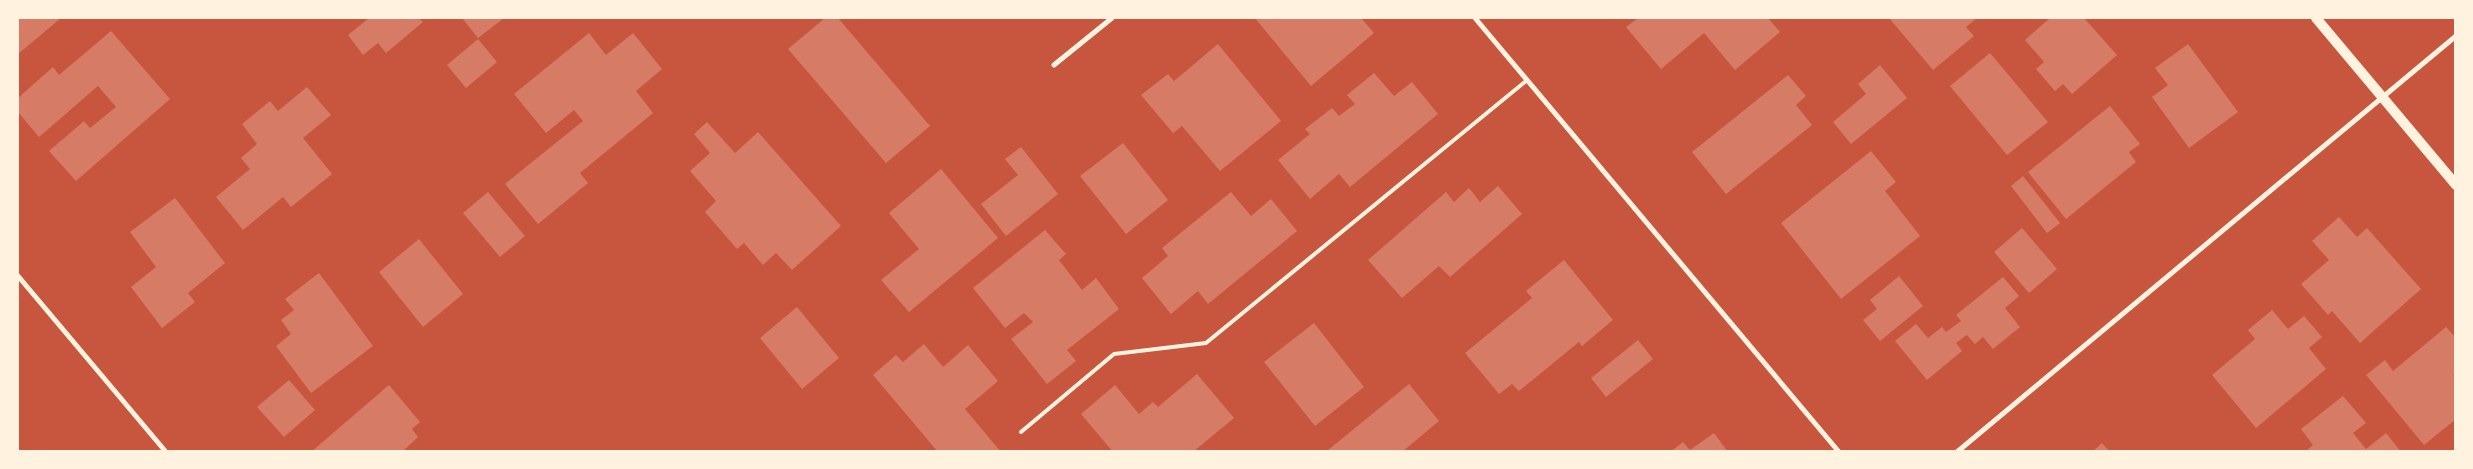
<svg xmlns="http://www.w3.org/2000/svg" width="2473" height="469" viewBox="0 0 2473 469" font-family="'Alegreya Sans',sans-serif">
<rect width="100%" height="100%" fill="#c8553d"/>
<path fill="#d67c66" d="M 18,18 L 61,18 L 18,54 Z
M 369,18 L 419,18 L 423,22 L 386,53 L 378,43 L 363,55 L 348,35 Z
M 462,18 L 504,18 L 478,38 Z
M 825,18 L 838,18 L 930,126 L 886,163 L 788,49 Z
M 1255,18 L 1361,18 L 1374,33 L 1311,86 Z
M 1638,18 L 1768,18 L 1780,32 L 1735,70 L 1704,33 L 1661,69 L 1626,27 Z
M 1889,18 L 1977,18 L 1966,27 L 1974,36 L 1933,70 Z
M 2050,18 L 2084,18 L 2117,55 L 2072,94 L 2063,84 L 2055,91 L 2036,69 L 2044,62 L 2025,40 Z
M 111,31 L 170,99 L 76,181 L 49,151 L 84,121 L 90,128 L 116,107 L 98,86 L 39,137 L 18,112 L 18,98 L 53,67 L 59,75 Z
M 589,33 L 606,55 L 633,33 L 662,69 L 636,91 L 653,113 L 580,173 L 588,183 L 538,224 L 505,184 L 583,121 L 574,110 L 546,133 L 514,94 Z
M 478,39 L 497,62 L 466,88 L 447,65 Z
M 1218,44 L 1281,121 L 1220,171 L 1182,126 L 1173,133 L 1141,95 L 1168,74 L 1174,81 Z
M 2188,44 L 2238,112 L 2189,148 L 2152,97 L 2168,85 L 2155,68 Z
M 1990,53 L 2048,122 L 2007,155 L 1950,86 Z
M 1880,65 L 1907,98 L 1851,144 L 1833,122 L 1866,94 L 1858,84 Z
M 1374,73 L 1394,96 L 1412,82 L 1438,114 L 1350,187 L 1339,174 L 1310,199 L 1278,160 L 1310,134 L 1305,129 L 1332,108 L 1339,116 L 1355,104 L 1347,95 Z
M 1788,75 L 1806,96 L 1796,105 L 1812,125 L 1726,194 L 1692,152 Z
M 307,87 L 331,115 L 303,138 L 332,174 L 291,207 L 283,197 L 243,230 L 216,197 L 250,169 L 241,158 L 257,144 L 242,124 L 270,101 L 278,111 Z
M 2110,106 L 2140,144 L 2129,152 L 2136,162 L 2066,219 L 2028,172 Z
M 707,122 L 735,153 L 758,132 L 841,226 L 792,270 L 776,253 L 763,265 L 744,243 L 737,249 L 705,212 L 716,201 L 690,171 L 710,153 L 694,134 Z
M 1123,143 L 1168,200 L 1126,234 L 1080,176 Z
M 1021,147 L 1058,194 L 1006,236 L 981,204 L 1018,175 L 1005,159 Z
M 1871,151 L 1896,182 L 1885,191 L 1920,236 L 1841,299 L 1781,223 Z
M 941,169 L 998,238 L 909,312 L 881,280 L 919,249 L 889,213 Z
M 2023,176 L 2060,223 L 2047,233 L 2011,186 Z
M 1498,186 L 1522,214 L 1450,277 L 1439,266 L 1402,298 L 1368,260 L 1446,192 L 1454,202 L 1469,188 L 1480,202 Z
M 488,192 L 525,236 L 500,257 L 463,213 Z
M 1231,192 L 1251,216 L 1271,199 L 1297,231 L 1208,304 L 1198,291 L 1171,314 L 1142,278 L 1168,256 L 1162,248 Z
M 175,198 L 225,263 L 188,293 L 195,302 L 162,328 L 131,287 L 156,267 L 130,232 Z
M 2339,217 L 2357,237 L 2367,228 L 2421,289 L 2360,343 L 2332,311 L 2328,315 L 2301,284 L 2329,260 L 2312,241 Z
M 2022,228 L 2057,269 L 2029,293 L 1994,252 Z
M 1045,230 L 1066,254 L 1059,260 L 1082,290 L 1096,278 L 1119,309 L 1067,350 L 1076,361 L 1047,384 L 1011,339 L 1033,322 L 1024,313 L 1005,328 L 973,288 Z
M 419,239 L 463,294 L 423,327 L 379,272 Z
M 1564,260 L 1613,320 L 1582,346 L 1579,342 L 1519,391 L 1512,384 L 1499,394 L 1465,353 L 1532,298 L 1526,291 Z
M 319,273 L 373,346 L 311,393 L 276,346 L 291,334 L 281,320 L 294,310 L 285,299 Z
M 1899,276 L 1923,306 L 1880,341 L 1863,320 L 1877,309 L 1870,300 Z
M 2003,277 L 2019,296 L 2005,308 L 2020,327 L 1993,349 L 1983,337 L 1975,344 L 1967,335 L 1956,343 L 1962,351 L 1927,380 L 1895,341 L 1916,324 L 1928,338 L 1942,327 L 1946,332 L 1961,321 L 1956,315 Z
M 797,307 L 839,358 L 802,389 L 760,338 Z
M 2272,310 L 2288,329 L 2304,316 L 2322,337 L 2309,348 L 2326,369 L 2256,428 L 2212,375 L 2255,339 L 2248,330 Z
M 1314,323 L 1364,387 L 1315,426 L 1264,362 Z
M 2446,327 L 2456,338 L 2456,373 L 2453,375 L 2456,377 L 2456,419 L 2424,445 L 2366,375 L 2385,360 L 2393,371 Z
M 1638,340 L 1653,359 L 1606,397 L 1591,378 Z
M 924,344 L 943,367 L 968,345 L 998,381 L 965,409 L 1001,452 L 938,452 L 873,375 L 896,355 L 903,362 Z
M 1197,374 L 1234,418 L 1193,452 L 1113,452 L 1081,414 L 1115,385 L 1139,414 L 1153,402 L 1158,407 Z
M 289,380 L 315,410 L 284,437 L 257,407 Z
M 1409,384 L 1439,421 L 1402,452 L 1328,450 Z
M 389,385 L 420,422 L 412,429 L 418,437 L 402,452 L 311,452 Z
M 2343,396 L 2366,423 L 2353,433 L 2366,449 L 2386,433 L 2401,452 L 2305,452 L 2313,445 L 2301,429 Z
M 1714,433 L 1728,452 L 1670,452 L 1683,442 L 1690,450 Z
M 2102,443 L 2110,452 L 2092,452 Z"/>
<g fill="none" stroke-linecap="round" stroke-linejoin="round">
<path stroke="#fff3e0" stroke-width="4" d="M 1021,432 L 1114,354 L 1206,343 L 1526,81"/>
<path stroke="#fff3e0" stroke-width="5" d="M 1475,18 L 1839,452
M 1054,65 L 1112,18
M 18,276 L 166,452
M 1957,452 L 2456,36"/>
<path stroke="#fff3e0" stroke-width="10" d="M 2316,18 L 2456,185"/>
</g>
<rect width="2473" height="469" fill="none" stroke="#fff3e0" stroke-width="38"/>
</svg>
